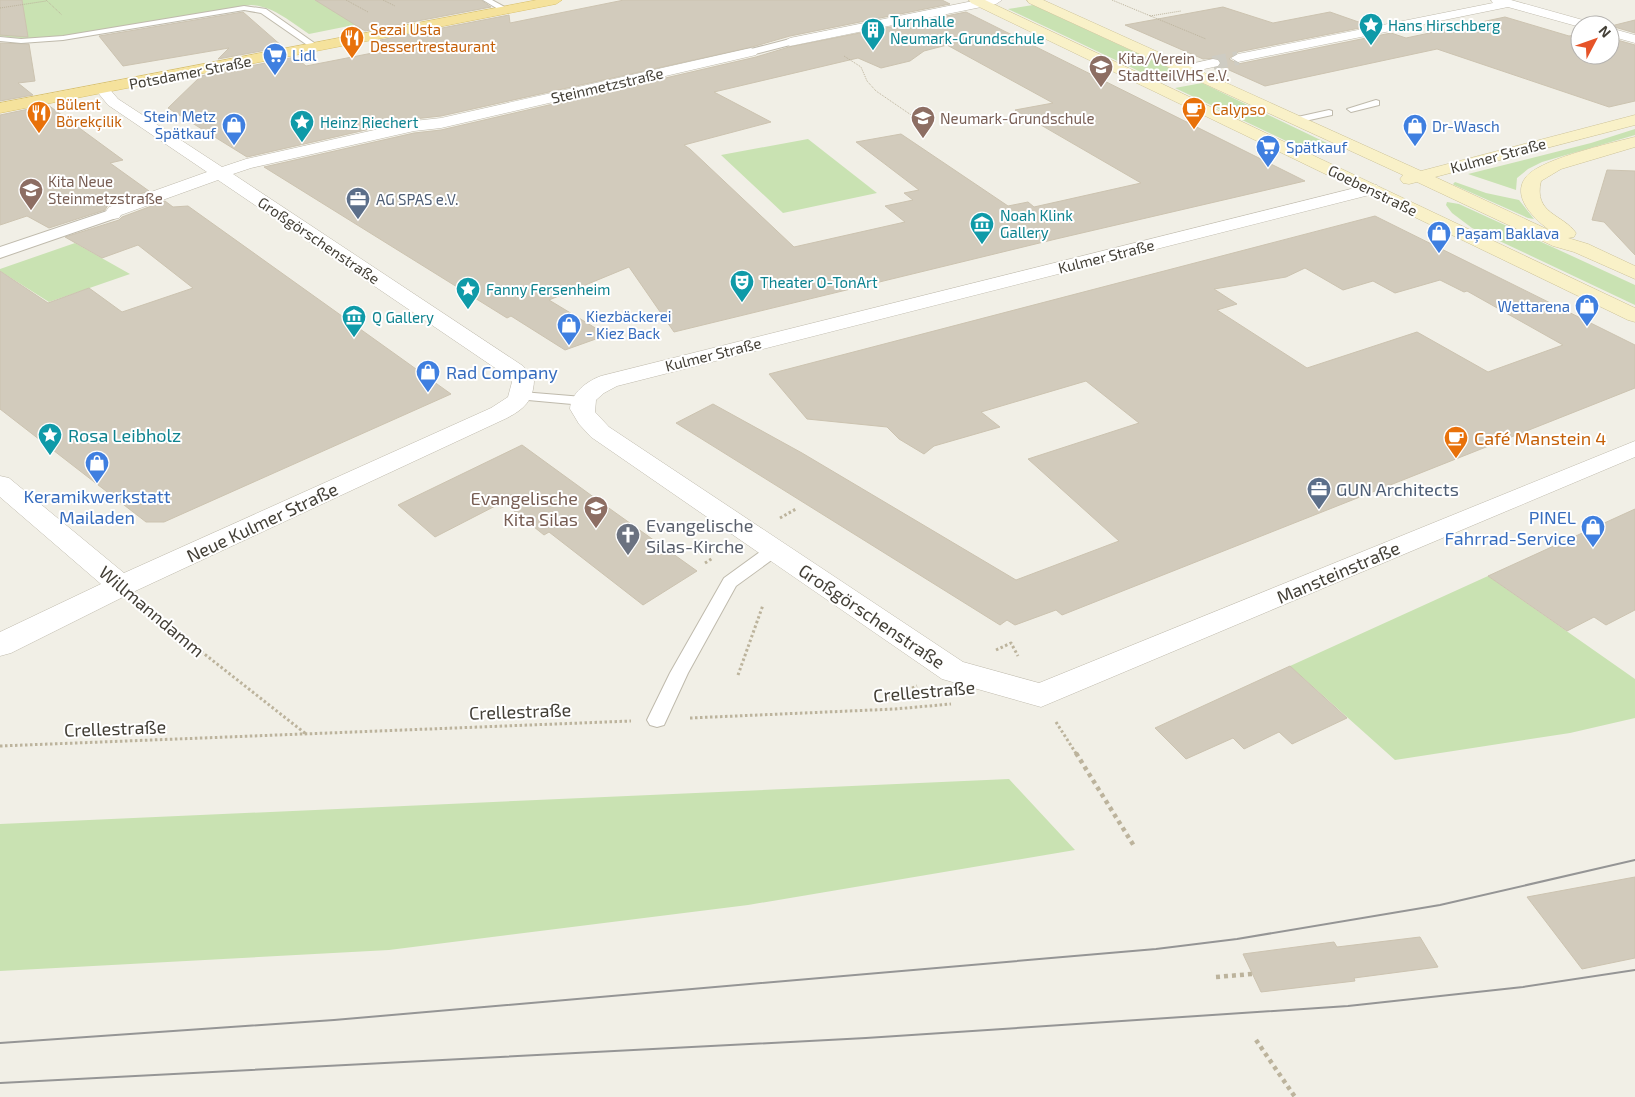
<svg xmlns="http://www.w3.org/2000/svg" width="1635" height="1097" viewBox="0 0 1635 1097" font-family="'Exo 2',sans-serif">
<rect width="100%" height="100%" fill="#f1efe6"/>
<path fill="#c9e2b2" d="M 0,0 L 478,0 L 309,34 C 291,22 273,6 251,5 L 70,35 C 46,38 24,40 0,36 Z
M 1033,5 L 1191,78 L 1164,83 L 1008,9 Z
M 1202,83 L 1331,145 L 1335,149 L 1325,153 L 1305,150 L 1175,88 Z
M 1635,129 L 1635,135 L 1542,162 L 1528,169 L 1517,178 L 1516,190 L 1468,174 L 1591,143 Z
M 808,139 L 877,193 L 783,213 L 721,155 Z
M 1455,182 L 1486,193 L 1519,200 L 1534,219 L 1528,218 L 1454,185 L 1453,184 Z
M 1447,202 L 1459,204 L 1635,285 L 1635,305 L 1472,228 L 1452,213 L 1446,205 Z
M 75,243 L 130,274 L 49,302 L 0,271 L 0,269 Z
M 1488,576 L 1635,679 L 1635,718 L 1570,733 L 1395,760 L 1290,666 Z
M 1009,779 L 1075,850 L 748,905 L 389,950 L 0,971 L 0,824 Z"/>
<path fill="#d2cbbc" stroke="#ccc3b0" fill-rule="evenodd" d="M 0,0 L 22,0 L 28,37 L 0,35 Z
M 315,0 L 481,0 L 491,7 L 365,31 Z
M 624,0 L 942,0 L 950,4 L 790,36 L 752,47 L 441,116 L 414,119 L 247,157 L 168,108 L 201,76 L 295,57 L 306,66 L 393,49 L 380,40 L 509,15 L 510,23 Z
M 1223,7 L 1273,23 L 1330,12 L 1370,26 L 1238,52 L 1229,59 L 1238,64 L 1391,33 L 1406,38 L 1505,17 L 1569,36 L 1580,34 L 1580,55 L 1610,55 L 1610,38 L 1635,45 L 1635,101 L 1609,107 L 1437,49 L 1265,86 L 1220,66 L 1222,62 L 1218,58 L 1203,59 L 1125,25 Z
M 243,12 L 283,47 L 218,59 L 229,48 L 123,66 L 99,36 Z
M 966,12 L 1305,181 L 1056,239 L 674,332 L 629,267 L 549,300 L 607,335 L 565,350 L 511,316 L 507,318 L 264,167 L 414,133 L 441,130 L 756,57 L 789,47 ZM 947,45 L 1053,103 L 1015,110 L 1141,183 L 1034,207 L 1028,202 L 1008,206 L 901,134 L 856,142 L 919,190 L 904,193 L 913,200 L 885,206 L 905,222 L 794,247 L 690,149 L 684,145 L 771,122 L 714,92 L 858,58 L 881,68 L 910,61 L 924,51 Z
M 1635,20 L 1635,33 L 1611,26 Z
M 0,43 L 29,44 L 35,81 L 18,83 L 33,95 L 0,101 Z
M 48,105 L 123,160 L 110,163 L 149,191 L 108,205 L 105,210 L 49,228 L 27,216 L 0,225 L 0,115 Z
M 1607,170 L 1635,171 L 1635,255 L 1604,222 L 1592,220 Z
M 165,201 L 173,207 L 188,206 L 451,394 L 164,522 L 146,522 L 0,409 L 0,271 L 48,303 L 89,288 L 122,312 L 193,288 L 138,245 L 102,258 L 65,237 L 119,220 L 122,217 Z
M 1375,216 L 1635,345 L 1635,388 L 1062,615 L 1056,610 L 1015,625 L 1007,620 L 1000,625 L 676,423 L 713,404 L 802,453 L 1016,580 L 1119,541 L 1028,459 L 1139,423 L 1086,381 L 981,412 L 1000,427 L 934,446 L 924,454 L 899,439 L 887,427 L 807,419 L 769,374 ZM 1305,268 L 1343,290 L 1373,281 L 1395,293 L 1440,280 L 1464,292 L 1467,291 L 1563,345 L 1488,372 L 1417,332 L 1307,368 L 1217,310 L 1237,304 L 1214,289 L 1286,277 Z
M 522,445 L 599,501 L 697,571 L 643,605 L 549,532 L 544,535 L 503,502 L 435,537 L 398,505 Z
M 1635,509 L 1635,610 L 1606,625 L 1594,617 L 1567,631 L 1488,576 Z
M 1290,666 L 1347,718 L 1292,744 L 1279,732 L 1244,749 L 1233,738 L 1186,759 L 1155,728 Z
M 1635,877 L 1635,958 L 1582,969 L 1527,897 Z
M 1420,937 L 1438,967 L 1354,978 L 1355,981 L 1261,992 L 1243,954 L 1334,942 L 1337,947 Z"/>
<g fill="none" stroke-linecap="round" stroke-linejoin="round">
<path stroke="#ceccc3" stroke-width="14" stroke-dasharray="14 7" stroke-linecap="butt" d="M 1213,63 L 1238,58"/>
<defs>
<path id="service" d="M 483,0 L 492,0 L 510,10 L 503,12 Z
M 244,6 L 266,9 L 320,47 L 313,49 L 261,13 L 244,10 L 63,40 L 21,43 L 0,41 L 0,37 L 21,39 L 63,36 Z
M 1376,100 L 1379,101 L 1379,105 L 1351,112 L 1347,109 Z
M 1329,110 L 1332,111 L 1332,115 L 1296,123 L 1291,120 L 1293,118 Z
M 522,392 L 583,397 L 590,401 L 583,405 L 517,399 L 515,396 Z
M 774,545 L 780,546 L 782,550 L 780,554 L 736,586 L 688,673 L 664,725 L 657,727 L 650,725 L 647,720 L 670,673 L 724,578 L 768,546 Z"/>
<path id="pedestrian" d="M 790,39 L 794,40 L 796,42 L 794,44 L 751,55 L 745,52 L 747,50 Z
M 113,209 L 119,211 L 121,214 L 119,217 L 0,258 L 0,247 Z"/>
<path id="minor" d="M 978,0 L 1002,0 L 996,4 L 790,46 L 783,42 L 790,38 Z
M 1491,0 L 1511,0 L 1590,22 L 1592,25 L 1580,25 L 1580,27 L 1508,7 L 1238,62 L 1231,58 L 1238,54 L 1493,3 Z
M 1610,28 L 1635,35 L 1635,43 L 1610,36 Z
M 751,48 L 758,52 L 756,55 L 441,128 L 414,131 L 251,168 L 233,174 L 523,366 L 534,381 C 533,401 524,409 507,418 L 131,593 L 11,653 L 0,656 L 0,632 L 101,584 L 0,497 L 0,476 L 9,478 L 124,573 L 491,408 L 508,397 L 512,382 L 507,376 L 218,180 L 121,215 L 119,218 L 113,219 L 107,218 L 104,214 L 109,207 L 207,172 L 108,105 L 95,89 L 97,86 L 107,86 L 118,99 L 222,167 L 246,159 L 414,121 L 441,118 Z
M 1213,59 L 1218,60 L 1220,63 L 1218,66 L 1186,73 L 1179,69 L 1181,66 Z
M 1371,184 L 1377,185 L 1380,189 L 1377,193 L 617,386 L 604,393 L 596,400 L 595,412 L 609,427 L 963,662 L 1039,683 L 1635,441 L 1635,457 L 1041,707 L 942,679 L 591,437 L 579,424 L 570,409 C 571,393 587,381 601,376 Z"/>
<path id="secondary" d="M 969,0 L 985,0 L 1635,308 L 1635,322 L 1628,320 L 971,3 Z
M 1027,0 L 1043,0 L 1421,171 L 1635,115 L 1635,125 L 1435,177 L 1551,231 C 1536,221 1510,197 1526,177 C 1540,159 1611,143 1635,137 L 1635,147 L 1561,169 L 1541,181 C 1533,214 1563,214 1576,233 L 1574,237 L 1568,238 L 1588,244 L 1635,266 L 1635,279 L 1574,252 L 1553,246 L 1417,182 L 1409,184 L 1403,183 L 1400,179 L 1403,175 L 1029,3 Z"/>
<path id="primary" d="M 537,0 L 562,0 L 556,4 L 0,113 L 0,103 Z"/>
</defs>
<use href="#service" stroke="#bfbaac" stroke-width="2"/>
<use href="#pedestrian" stroke="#bfbaac" stroke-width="2"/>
<use href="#minor" stroke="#bfbaac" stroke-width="1"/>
<use href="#secondary" stroke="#cdc399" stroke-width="1"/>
<use href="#primary" stroke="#d8c06d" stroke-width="1"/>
<path stroke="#bcb39c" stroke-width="1" stroke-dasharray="1 1" stroke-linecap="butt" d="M 46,0 L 62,15
M 346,0 L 368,12
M 383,0 L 395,6
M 1112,0 L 1206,39
M 0,8 L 46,1
M 1150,16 L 1181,11
M 844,56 L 861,67 L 867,81 L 876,91 L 917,119"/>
<path stroke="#bcb39c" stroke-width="3" stroke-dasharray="2.5 2.5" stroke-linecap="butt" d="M 780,518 L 796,509
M 705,563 L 713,558
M 146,608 L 306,734
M 996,650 L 1011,643 L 1018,656
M 738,675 L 763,605
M 889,698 L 917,686
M 690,718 L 895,709 L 951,704
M 1056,722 L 1077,755
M 0,746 L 631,721"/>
<path stroke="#bcb39c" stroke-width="4.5" stroke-dasharray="4 4" stroke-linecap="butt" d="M 1076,753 L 1134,846
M 1216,977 L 1252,974
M 1256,1040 L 1295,1097"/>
<use href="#service" fill="#fff" fill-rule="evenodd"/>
<use href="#pedestrian" fill="#fff" fill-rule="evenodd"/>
<use href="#minor" fill="#fff" fill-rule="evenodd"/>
<use href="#secondary" fill="#f9f1c8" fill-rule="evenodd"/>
<use href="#primary" fill="#f5e29c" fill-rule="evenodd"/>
<path stroke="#959595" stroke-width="2" d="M 0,1043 L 334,1020 L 1156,949 L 1237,939 L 1440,905 L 1635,860
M 0,1083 L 866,1038 L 1348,1006 L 1523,987 L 1635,970"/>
</g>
<defs>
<symbol id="sight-pin" viewBox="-11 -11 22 30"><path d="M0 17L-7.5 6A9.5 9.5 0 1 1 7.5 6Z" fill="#0f9aa8" stroke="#fff"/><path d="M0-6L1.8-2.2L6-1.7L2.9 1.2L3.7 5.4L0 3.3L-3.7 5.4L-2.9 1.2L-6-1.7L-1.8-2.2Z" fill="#fff"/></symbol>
<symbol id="building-pin" viewBox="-11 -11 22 30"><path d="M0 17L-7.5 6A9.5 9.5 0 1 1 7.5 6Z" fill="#0f9aa8" stroke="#fff"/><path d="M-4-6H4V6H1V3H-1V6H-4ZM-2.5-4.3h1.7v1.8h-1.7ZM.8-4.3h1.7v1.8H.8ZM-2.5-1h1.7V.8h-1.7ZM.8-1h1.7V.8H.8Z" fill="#fff"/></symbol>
<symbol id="restaurant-pin" viewBox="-11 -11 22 30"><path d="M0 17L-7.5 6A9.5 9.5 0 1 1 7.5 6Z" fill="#e8710a" stroke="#fff"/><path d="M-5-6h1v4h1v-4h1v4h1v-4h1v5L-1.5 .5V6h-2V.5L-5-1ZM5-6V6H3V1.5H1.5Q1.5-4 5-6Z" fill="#fff"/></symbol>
<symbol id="supermarket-pin" viewBox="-11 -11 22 30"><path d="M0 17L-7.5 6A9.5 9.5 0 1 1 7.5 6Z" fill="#3f7fe0" stroke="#fff"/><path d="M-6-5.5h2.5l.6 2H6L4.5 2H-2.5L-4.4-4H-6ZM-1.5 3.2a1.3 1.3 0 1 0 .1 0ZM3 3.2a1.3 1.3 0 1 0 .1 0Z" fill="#fff"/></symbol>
<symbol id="school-pin" viewBox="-11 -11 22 30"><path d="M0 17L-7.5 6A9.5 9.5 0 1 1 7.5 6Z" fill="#8d6e63" stroke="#fff"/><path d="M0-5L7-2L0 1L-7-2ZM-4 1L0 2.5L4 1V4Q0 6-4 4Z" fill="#fff"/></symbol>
<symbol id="cafe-pin" viewBox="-11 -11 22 30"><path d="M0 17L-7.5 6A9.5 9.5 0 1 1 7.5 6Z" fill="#e8710a" stroke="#fff"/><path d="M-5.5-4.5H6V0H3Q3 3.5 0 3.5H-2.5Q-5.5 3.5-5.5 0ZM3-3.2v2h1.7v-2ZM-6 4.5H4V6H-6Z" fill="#fff"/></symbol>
<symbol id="shop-pin" viewBox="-11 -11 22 30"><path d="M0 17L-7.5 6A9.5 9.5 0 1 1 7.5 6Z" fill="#3f7fe0" stroke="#fff"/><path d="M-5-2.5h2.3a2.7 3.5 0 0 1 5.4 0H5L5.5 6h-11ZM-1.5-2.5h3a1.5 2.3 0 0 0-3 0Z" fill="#fff"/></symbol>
<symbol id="office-pin" viewBox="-11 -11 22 30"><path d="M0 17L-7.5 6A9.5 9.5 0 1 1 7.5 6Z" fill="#5c6f8a" stroke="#fff"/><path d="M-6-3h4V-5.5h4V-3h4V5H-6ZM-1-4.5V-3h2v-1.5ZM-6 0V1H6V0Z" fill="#fff"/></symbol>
<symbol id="museum-pin" viewBox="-11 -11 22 30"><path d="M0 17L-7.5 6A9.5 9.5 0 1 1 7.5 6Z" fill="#0f9aa8" stroke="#fff"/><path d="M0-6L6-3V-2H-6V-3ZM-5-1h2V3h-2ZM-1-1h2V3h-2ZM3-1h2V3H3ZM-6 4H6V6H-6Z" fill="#fff"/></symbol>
<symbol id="theatre-pin" viewBox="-11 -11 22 30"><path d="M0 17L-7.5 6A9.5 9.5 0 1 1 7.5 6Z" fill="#0f9aa8" stroke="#fff"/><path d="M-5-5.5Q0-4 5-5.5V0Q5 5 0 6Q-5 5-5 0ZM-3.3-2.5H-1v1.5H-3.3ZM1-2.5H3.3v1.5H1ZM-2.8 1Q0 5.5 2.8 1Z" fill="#fff"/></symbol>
<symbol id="church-pin" viewBox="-11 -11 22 30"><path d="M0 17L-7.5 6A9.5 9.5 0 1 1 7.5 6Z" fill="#6b7280" stroke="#fff"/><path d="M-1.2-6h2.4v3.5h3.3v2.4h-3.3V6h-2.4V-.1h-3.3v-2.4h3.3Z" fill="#fff"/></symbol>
</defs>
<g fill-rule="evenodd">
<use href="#sight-pin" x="1357" y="11" width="28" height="38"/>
<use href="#building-pin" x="859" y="16" width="28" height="38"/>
<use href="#restaurant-pin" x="338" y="24" width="28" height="38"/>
<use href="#supermarket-pin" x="261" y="41" width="28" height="38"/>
<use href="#school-pin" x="1087" y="53" width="28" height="38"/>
<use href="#cafe-pin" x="1180" y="95" width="28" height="38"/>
<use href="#restaurant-pin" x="25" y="99" width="28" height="38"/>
<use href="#school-pin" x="909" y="104" width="28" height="38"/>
<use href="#sight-pin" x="288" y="108" width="28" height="38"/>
<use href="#shop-pin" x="220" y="111" width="28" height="38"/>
<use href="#shop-pin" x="1401" y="112" width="28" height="38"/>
<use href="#supermarket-pin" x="1254" y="133" width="28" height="38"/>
<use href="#school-pin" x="17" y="176" width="28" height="38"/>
<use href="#office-pin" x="344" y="185" width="28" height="38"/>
<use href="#museum-pin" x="968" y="210" width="28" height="38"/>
<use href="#shop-pin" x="1425" y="219" width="28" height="38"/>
<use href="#theatre-pin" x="728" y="268" width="28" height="38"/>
<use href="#sight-pin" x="454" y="275" width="28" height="38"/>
<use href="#shop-pin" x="1573" y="292" width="28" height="38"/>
<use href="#museum-pin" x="340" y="303" width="28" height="38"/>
<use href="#shop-pin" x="555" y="311" width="28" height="38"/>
<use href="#shop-pin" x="414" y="358" width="28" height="38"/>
<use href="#sight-pin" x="36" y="421" width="28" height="38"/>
<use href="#cafe-pin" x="1442" y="424" width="28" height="38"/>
<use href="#shop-pin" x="83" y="449" width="28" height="38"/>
<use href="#office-pin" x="1305" y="475" width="28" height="38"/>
<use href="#school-pin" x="582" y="494" width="28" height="38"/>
<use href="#shop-pin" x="1579" y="513" width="28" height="38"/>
<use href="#church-pin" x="614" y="521" width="28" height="38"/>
</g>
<g text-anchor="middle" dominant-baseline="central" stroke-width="4" stroke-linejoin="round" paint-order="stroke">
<g font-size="15" fill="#0d838f" stroke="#fff" text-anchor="start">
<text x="890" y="21">Turnhalle<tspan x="890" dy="17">Neumark-Grundschule</tspan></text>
<text x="1388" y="25">Hans Hirschberg</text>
<text x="320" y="122">Heinz Riechert</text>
<text x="1000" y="215">Noah Klink<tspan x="1000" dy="17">Gallery</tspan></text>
<text x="760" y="282">Theater O-TonArt</text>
<text x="486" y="289">Fanny Fersenheim</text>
<text x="372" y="317">Q Gallery</text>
</g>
<g font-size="15" fill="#c56008" stroke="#fff" text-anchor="start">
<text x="370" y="29">Sezai Usta<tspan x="370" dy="17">Dessertrestaurant</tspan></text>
<text x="56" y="104">Bülent<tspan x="56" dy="17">Börekçilik</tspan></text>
<text x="1212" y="109">Calypso</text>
</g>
<g font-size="15" fill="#366cbe" stroke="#fff" text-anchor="start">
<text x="292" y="55">Lidl</text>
<text x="216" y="116" text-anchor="end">Stein Metz<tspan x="216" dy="17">Spätkauf</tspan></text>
<text x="1432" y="126">Dr-Wasch</text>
<text x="1286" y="147">Spätkauf</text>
<text x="1456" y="233">Paşam Baklava</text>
<text x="1570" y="306" text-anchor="end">Wettarena</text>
<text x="586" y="316">Kiezbäckerei<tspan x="586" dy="17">- Kiez Back</tspan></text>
</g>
<g font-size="15" fill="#785e54" stroke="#fff" text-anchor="start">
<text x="1118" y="58">Kita/Verein<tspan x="1118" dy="17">StadtteilVHS e.V.</tspan></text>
<text x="940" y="118">Neumark-Grundschule</text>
<text x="48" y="181">Kita Neue<tspan x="48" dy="17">Steinmetzstraße</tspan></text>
</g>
<g font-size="15" fill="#433f36" stroke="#fff">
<text transform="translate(190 72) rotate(-11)">Potsdamer Straße</text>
<text transform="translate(607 85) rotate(-13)">Steinmetzstraße</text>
<text transform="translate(1498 155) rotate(-15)">Kulmer Straße</text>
<text transform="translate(1373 190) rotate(26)">Goebenstraße</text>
<text transform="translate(319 240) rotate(34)">Großgörschenstraße</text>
<text transform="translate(1106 256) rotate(-14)">Kulmer Straße</text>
<text transform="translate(713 354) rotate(-14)">Kulmer Straße</text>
</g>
<g font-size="15" fill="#4e5e75" stroke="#fff" text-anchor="start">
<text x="376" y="199">AG SPAS e.V.</text>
</g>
<g font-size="18" fill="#366cbe" stroke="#fff" text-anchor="start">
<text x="446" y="372">Rad Company</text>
<text x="97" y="496" text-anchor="middle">Keramikwerkstatt<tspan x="97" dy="21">Mailaden</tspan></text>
<text x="1576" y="517" text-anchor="end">PINEL<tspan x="1576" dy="21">Fahrrad-Service</tspan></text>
</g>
<g font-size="18" fill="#0d838f" stroke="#fff" text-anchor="start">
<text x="68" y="435">Rosa Leibholz</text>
</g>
<g font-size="18" fill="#c56008" stroke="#fff" text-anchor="start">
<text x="1474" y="438">Café Manstein 4</text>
</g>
<g font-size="18" fill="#4e5e75" stroke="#fff" text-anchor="start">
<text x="1336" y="489">GUN Architects</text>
</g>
<g font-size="18" fill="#785e54" stroke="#fff" text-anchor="end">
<text x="578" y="498">Evangelische<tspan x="578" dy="21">Kita Silas</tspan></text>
</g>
<g font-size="18" fill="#433f36" stroke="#fff">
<text transform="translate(262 522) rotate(-25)">Neue Kulmer Straße</text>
<text transform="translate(1338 572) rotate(-23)">Mansteinstraße</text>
<text transform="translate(152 611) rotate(40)">Willmanndamm</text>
<text transform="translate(872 616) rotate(34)">Großgörschenstraße</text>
<text transform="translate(924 691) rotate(-5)">Crellestraße</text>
<text transform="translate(520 711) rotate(-2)">Crellestraße</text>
<text transform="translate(115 728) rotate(-2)">Crellestraße</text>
</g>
<g font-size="18" fill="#5b616d" stroke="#fff" text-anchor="start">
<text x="646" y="525">Evangelische<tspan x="646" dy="21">Silas-Kirche</tspan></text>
</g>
</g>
<g transform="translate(1595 40) rotate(49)"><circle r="24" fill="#ffffff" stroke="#b4b2af"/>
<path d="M0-4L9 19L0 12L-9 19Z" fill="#e65328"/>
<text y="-8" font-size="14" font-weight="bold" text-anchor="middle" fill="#433f36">N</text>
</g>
</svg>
